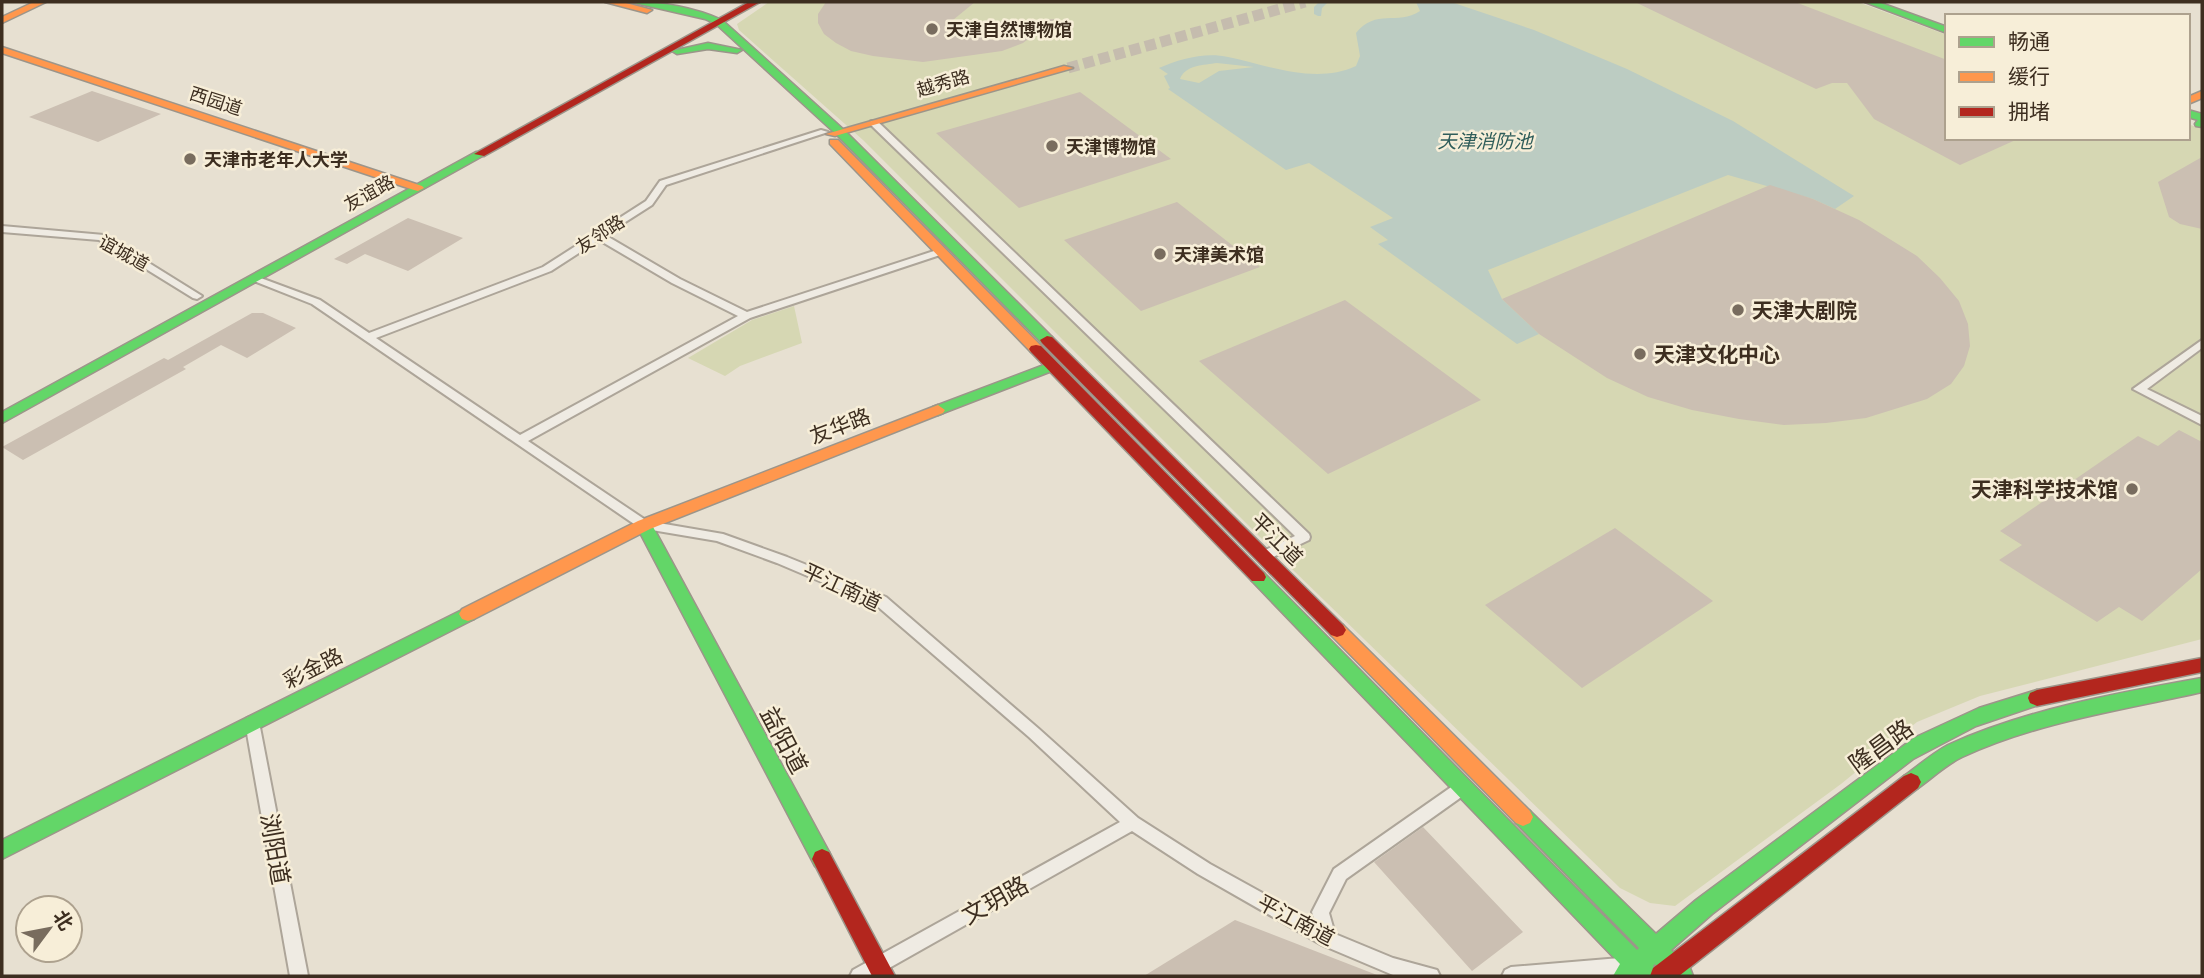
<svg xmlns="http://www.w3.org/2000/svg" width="2204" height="978" viewBox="0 0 2204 978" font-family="Lora,'Noto Sans SC',serif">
<rect width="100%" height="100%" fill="#e7e0d1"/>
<path fill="#d6d7b3" d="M 769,2 L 1858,2 L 1947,35 L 1947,138 L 2188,138 L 2188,124 L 2202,129 L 2202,639 L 1980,696 L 1917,722 L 1841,784 L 1675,906 L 1650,903 L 1620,888 L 1291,568 L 863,140 L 739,30 L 737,24 Z
M 794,306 L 802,343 L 740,366 L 725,376 L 688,358 L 752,320 Z"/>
<path fill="#bcccc2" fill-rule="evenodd" d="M 1416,2 L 1451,2 L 1534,30 L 1627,69 L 1733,121 L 1854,196 L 1835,209 L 1813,199 L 1728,175 L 1488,270 L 1502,299 L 1539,334 L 1517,344 L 1378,244 L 1388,240 L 1370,227 L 1393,218 L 1309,163 L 1286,170 L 1168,89 L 1170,88 L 1164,76 L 1168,74 L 1159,68 C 1180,59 1205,52 1228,57 C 1267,65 1315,85 1356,66 L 1360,56 L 1356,33 C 1376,8 1397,26 1420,11 ZM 1217,63 L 1254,67 L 1219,71 L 1199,83 L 1180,79 C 1185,65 1204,65 1217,63 Z"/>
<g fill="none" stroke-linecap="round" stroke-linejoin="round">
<path fill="#bcccc2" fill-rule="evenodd" d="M 1319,2 L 1328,2 L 1322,8 L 1321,16 L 1318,16 L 1314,14 L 1314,7 Z"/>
</g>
<path fill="#cbbfb2" d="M 826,2 L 975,2 L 953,20 L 1011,22 L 1055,19 L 1023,43 L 1002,51 L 923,62 L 873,56 L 851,51 L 836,43 L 824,34 L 818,23 L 818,14 Z
M 1635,2 L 1795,2 L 1947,60 L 1947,138 L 2020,138 L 1960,165 L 1874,119 L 1847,83 L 1832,83 L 1816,89 Z
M 92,91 L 161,114 L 98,142 L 29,117 Z
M 1080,92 L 1171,159 L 1019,208 L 936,133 Z
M 2202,157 L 2202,229 L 2180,224 L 2169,217 L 2158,182 Z
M 1770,185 L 1813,199 L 1859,220 L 1917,256 L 1940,278 L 1959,301 L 1968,324 L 1970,346 L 1964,366 L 1951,384 L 1927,399 L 1866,418 L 1826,423 L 1784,425 L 1739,419 L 1692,410 L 1648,397 L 1607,378 L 1539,334 L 1502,299 Z
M 1177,202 L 1260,267 L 1141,311 L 1064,240 Z
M 408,218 L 463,238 L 408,271 L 365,254 L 347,264 L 334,259 Z
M 1345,300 L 1481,400 L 1328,474 L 1199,361 Z
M 252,313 L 263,313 L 296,328 L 247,358 L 221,345 L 183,367 L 186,369 L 23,460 L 2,447 L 164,358 L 168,360 Z
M 2179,430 L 2202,442 L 2202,569 L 2142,621 L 2119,607 L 2097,622 L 1999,560 L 2022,545 L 2000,531 L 2138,436 L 2158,446 Z
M 1615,528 L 1713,601 L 1582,688 L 1485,605 Z
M 1423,827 L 1523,932 L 1472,971 L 1374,862 Z
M 1235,920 L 1377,975 L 1376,976 L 1144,976 Z"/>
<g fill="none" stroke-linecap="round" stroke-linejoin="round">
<path stroke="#c5bcae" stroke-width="11" stroke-dasharray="11 5" stroke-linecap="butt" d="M 1068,68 L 1305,2"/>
<defs>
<path id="street" d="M 871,121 L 877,121 L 1309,534 L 1310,537 L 1309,540 L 1269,559 L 1259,559 L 1258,556 L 1259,553 L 1295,536 L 871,125 Z
M 821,130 L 828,132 L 666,185 L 652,205 L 605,235 L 680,279 L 747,312 L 937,250 L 943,250 L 943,254 L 750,318 L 528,441 L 647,521 L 723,534 L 787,557 L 886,597 L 1039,729 L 1138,818 L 1210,864 L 1315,922 L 1312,912 L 1334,869 L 1457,783 L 1462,781 L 1467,783 L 1470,788 L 1467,793 L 1346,879 L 1329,913 L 1335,934 L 1393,958 L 1437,970 L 1440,976 L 1393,975 L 1322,945 L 1198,874 L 1132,831 L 875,976 L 850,976 L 853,970 L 1120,822 L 1029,737 L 876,605 L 777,563 L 717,541 L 640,528 L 312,304 L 249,279 L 254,276 L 258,277 L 320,300 L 369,333 L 543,267 L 646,201 L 660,181 ZM 599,240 L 672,283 L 738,316 L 520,435 L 376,338 L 551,271 Z
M 2,226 L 104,235 L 202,296 L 197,299 L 193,298 L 99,240 L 2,232 Z
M 2202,340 L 2202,348 L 2147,389 L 2202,416 L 2202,425 L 2133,389 Z
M 252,716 L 257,718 L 259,722 L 308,976 L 290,976 L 245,722 L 247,718 Z
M 1632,957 L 1638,959 L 1641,965 L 1638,971 L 1632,973 L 1602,976 L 1502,976 L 1505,970 L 1511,967 Z"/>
<path id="fast" d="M 631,2 C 660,1 696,8 722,20 L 844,130 L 1052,337 L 1054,340 L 1052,343 L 1042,343 L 836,134 L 716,24 L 705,19 Z
M 1865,2 L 1878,2 L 1947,27 L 1947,33 Z
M 708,43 L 742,50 L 737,53 L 708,49 L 677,54 L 672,51 Z
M 2188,110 L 2202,114 L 2202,127 L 2196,126 L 2195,124 L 2198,120 L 2188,117 Z
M 476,152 L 486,154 L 2,423 L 2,412 Z
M 1052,362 L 1059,366 L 1057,369 L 943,413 L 938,415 L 931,410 L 933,407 Z
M 644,519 L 652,525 L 829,852 L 832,859 L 829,866 L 822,869 L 815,866 L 636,525 Z
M 1258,571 L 1264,573 L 1637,950 L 1639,948 L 1516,823 L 1513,817 L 1516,811 L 1523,808 L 1530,811 L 1656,934 L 1696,900 L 1914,738 L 1979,708 L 2037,690 L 2044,693 L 2046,698 L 2044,703 L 1976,726 L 1913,759 L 1712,914 L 1671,950 L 1690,968 L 1693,976 L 1667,976 L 1655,964 L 1653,966 L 1658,976 L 1613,976 L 1620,964 L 1252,581 L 1250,577 L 1252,573 Z
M 468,607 L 474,609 L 477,614 L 474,619 L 2,859 L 2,840 Z
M 2202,678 L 2202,692 C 2122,710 2037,722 1962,757 C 1947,764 1932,778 1918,788 L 1911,791 L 1904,788 L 1901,782 L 1904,776 C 1918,766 1933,753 1948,745 C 2027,709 2118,693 2202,678 Z"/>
<path id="slow" d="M 34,2 L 46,2 L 2,23 L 2,17 Z
M 605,2 L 622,2 L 652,10 L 647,13 Z
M 2,47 L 422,186 L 424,188 L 418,191 L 414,190 L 2,53 Z
M 1064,66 L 1073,68 L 835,136 L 826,134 Z
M 2202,91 L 2202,98 L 2188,104 L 2188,97 Z
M 830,140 L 838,140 L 1041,346 L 1043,349 L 1041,352 L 1031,352 L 830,144 Z
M 938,405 L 945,410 L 943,413 L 650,529 L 474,619 L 468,621 L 462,619 L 459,614 L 462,609 L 638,521 Z
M 1337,623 L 1343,625 L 1530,811 L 1533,817 L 1530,823 L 1523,826 L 1516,823 L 1331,635 L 1328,630 L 1331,625 Z"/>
<path id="jam" d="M 749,2 L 760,2 L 484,156 L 474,154 Z
M 1047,336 L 1052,337 L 1343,625 L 1346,630 L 1343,635 L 1337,637 L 1331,635 L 1042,343 L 1040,340 Z
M 1036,345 L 1041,346 L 1264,573 L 1266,577 L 1264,581 L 1252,581 L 1031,352 L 1029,349 L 1031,346 Z
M 2202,658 L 2202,672 L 2037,706 L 2030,703 L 2028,698 L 2030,693 L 2037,690 Z
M 1911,773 L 1918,776 L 1921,782 L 1918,788 L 1679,976 L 1650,976 L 1653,968 L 1904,776 Z
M 822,849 L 829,852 L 895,976 L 872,976 L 812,859 L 815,852 Z"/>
</defs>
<use href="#street" stroke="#ada599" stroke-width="4"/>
<use href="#fast" stroke="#9c958a" stroke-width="3"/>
<use href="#slow" stroke="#9c958a" stroke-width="3"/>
<use href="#jam" stroke="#9c958a" stroke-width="3"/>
<use href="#street" fill="#efebe3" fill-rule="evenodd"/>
<use href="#fast" fill="#63d668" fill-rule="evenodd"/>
<use href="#slow" fill="#ff974d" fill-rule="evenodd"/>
<use href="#jam" fill="#b3261e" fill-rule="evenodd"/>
</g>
<g fill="#786c5e" stroke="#f7eed8" stroke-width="2.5">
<circle cx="932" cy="29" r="7"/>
<circle cx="1052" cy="146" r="7"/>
<circle cx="190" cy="159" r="7"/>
<circle cx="1160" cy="254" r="7"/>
<circle cx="1738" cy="310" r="7"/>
<circle cx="1640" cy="354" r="7"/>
<circle cx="2132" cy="489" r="7"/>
</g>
<g text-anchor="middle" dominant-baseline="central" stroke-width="5" stroke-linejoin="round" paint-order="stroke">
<g font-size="18" font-weight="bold" fill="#3d2e20" stroke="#f7eed8" text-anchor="start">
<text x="946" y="29">天津自然博物馆</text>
<text x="1066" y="146">天津博物馆</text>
<text x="204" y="159">天津市老年人大学</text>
<text x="1174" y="254">天津美术馆</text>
</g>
<g font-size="18" fill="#3d2e20" stroke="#f7eed8">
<text transform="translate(943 83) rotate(-16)">越秀路</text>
<text transform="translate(216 101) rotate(18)">西园道</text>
<text transform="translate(369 193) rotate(-29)">友谊路</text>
<text transform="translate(600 234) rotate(-33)">友邻路</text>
<text transform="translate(124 253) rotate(29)">谊城道</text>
</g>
<g font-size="19" font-style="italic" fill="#2f5d5a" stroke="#f7eed8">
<text x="1485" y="141">天津消防池</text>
</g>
<g font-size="21" font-weight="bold" fill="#3d2e20" stroke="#f7eed8" text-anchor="start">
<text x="1752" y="310">天津大剧院</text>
<text x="1654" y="354">天津文化中心</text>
<text x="2118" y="489" text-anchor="end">天津科学技术馆</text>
</g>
<g font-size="21" fill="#3d2e20" stroke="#f7eed8">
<text transform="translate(840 426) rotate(-21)">友华路</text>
<text transform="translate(1277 539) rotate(45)">平江道</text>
<text transform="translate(842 587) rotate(25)">平江南道</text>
<text transform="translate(313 668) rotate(-27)">彩金路</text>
<text transform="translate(1296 920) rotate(28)">平江南道</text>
</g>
<g font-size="24" fill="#3d2e20" stroke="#f7eed8">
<text transform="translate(784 740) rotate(62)">益阳道</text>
<text transform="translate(1881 746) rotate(-36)">隆昌路</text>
<text transform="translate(275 849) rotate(80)">浏阳道</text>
<text transform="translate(995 900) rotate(-29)">文玥路</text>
</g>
</g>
<rect width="2204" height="978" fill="none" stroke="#3d2e20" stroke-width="7"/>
<rect x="1945" y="14" width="245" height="126" fill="#f7eed8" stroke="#ada18e" stroke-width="2"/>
<rect x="1959" y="37" width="35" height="10" fill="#63d668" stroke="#ada18e" stroke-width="2"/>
<text x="2008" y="49" font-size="21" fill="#3d2e20">畅通</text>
<rect x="1959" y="72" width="35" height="10" fill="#ff974d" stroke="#ada18e" stroke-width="2"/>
<text x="2008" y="84" font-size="21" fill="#3d2e20">缓行</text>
<rect x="1959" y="107" width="35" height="10" fill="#b3261e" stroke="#ada18e" stroke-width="2"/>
<text x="2008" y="119" font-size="21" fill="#3d2e20">拥堵</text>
<g transform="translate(49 929) rotate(58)"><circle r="33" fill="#f7eed8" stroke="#ada18e" stroke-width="2"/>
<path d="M0-5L12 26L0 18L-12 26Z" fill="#786c5e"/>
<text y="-10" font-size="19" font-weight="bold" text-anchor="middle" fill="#3d2e20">北</text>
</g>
</svg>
